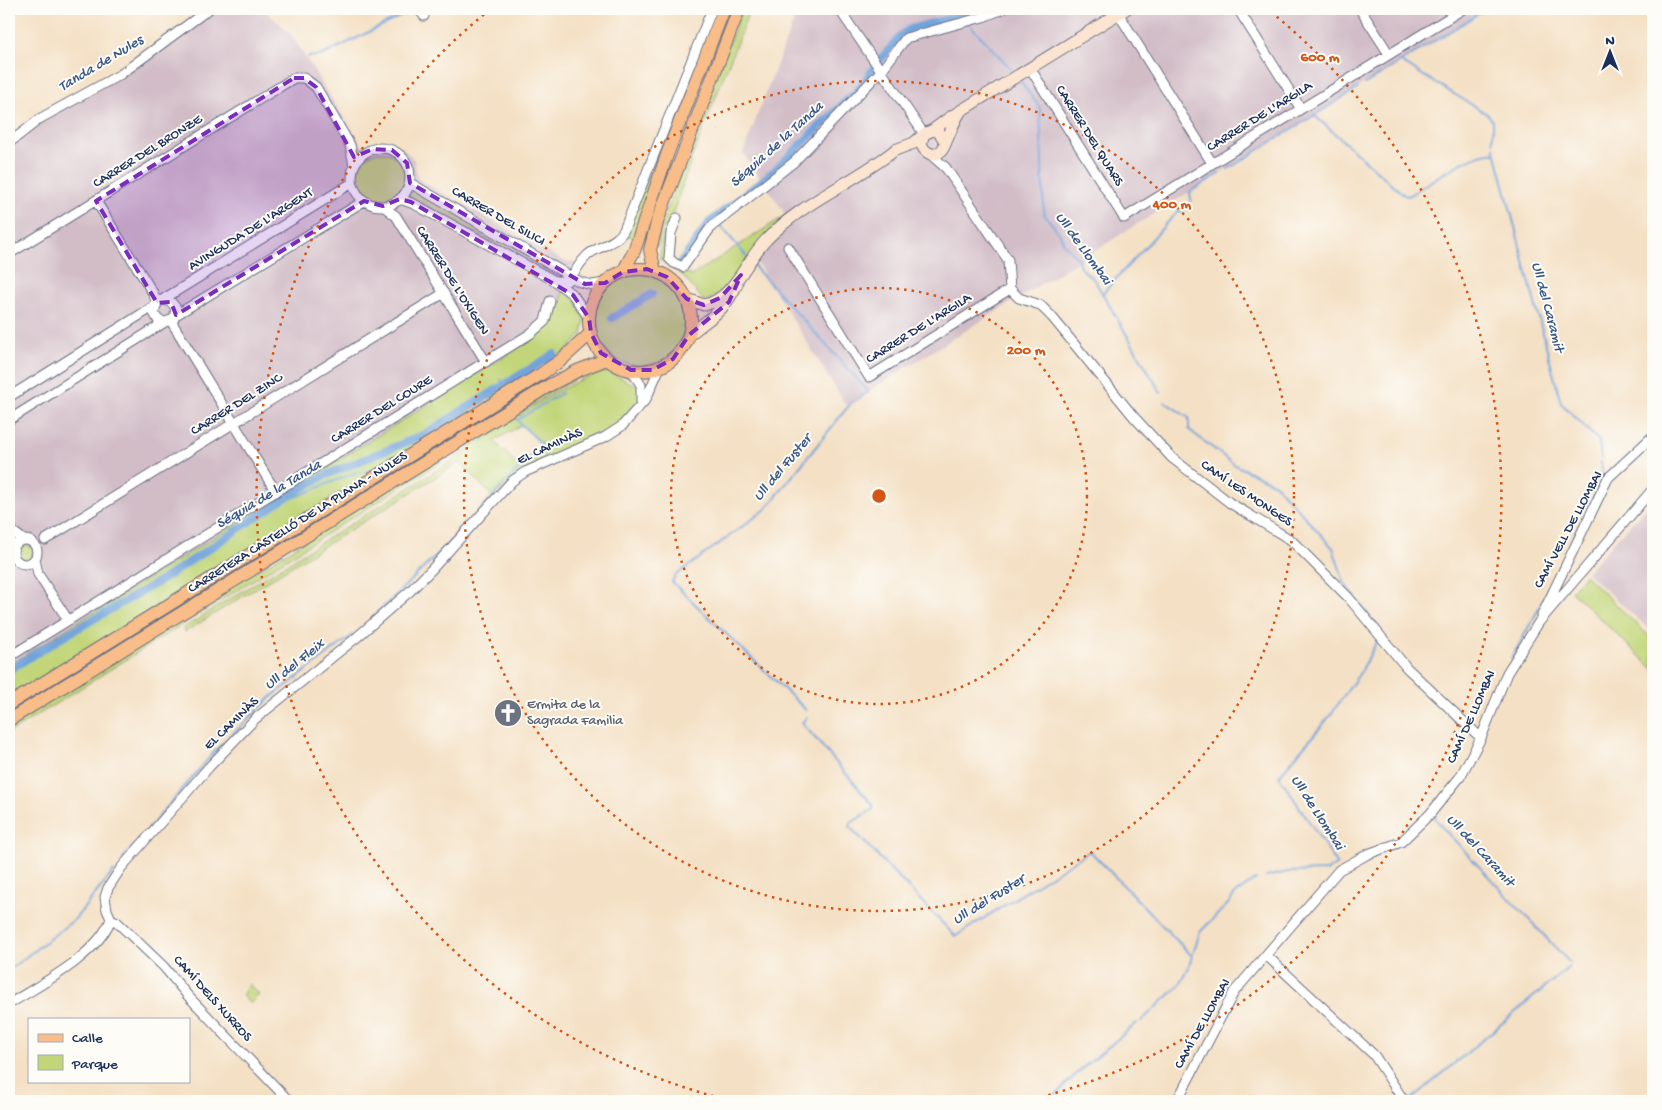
<svg xmlns="http://www.w3.org/2000/svg" width="1662" height="1110" viewBox="0 0 1662 1110" font-family="'Gochi Hand',sans-serif">
<rect width="100%" height="100%" fill="#fdfcf7"/>
<filter id="ink" filterUnits="userSpaceOnUse"><feTurbulence type="fractalNoise" baseFrequency=".02" numOctaves="2"/><feDisplacementMap in="SourceGraphic" scale="10" xChannelSelector="R" yChannelSelector="G"/><feConvolveMatrix kernelMatrix="1 2 1 2 8 2 1 2 1" color-interpolation-filters="sRGB"/></filter>
<filter id="wash" filterUnits="userSpaceOnUse"><feTurbulence type="fractalNoise" baseFrequency=".0096" numOctaves="4" result="noise"/><feDisplacementMap in="SourceGraphic" scale="20" xChannelSelector="R" yChannelSelector="G"/><feGaussianBlur stdDeviation="1.12" result="paint"/><feColorMatrix in="noise" values="0 0 0 0 0 0 0 0 0 0 0 0 0 0 0 0 0 1.4 0 .05"/><feComposite in="paint" operator="in"/></filter>
<g filter="url(#wash)">
<rect width="100%" height="100%" fill="#f4e0c4"/>
<path fill="#d2bdc7" d="M 213,9 L 263,9 L 290,33 L 362,146 L 380,141 L 402,147 L 414,160 L 418,179 L 566,262 L 575,261 L 563,289 L 562,303 L 551,323 L 532,339 L 9,665 L 9,146 L 42,120 L 93,94 Z
M 798,9 L 1484,9 L 846,405 L 745,243 L 786,215 L 743,153 Z
M 1653,500 L 1653,633 L 1586,572 Z"/>
<path fill="#c2d679" stroke="#6e826c" fill-rule="evenodd" d="M 715,9 L 719,9 L 634,238 L 627,235 L 624,236 Z
M 742,9 L 750,9 L 693,155 L 670,221 L 661,231 L 658,247 L 655,246 L 659,230 Z
M356 177a25 25 0 1 1 50 0a25 25 0 1 1-50 0Z
M 413,188 L 552,266 L 547,273 L 409,196 Z
M 786,215 L 728,287 L 705,302 L 681,274 L 659,259 L 664,232 L 672,222 L 668,258 L 691,276 Z
M594 320a46 46 0 1 1 92 0a46 46 0 1 1-92 0Z
M 563,290 L 575,299 L 585,319 L 582,334 L 566,351 L 9,700 L 9,665 L 533,339 C 550,325 561,313 563,290 Z
M 603,365 L 629,373 L 633,380 C 603,360 582,376 554,391 L 9,733 L 9,724 L 560,383 Z
M 610,372 L 640,388 C 648,429 565,449 539,462 C 523,471 507,486 493,497 L 460,462 L 185,632 L 182,629 C 267,575 354,523 439,469 C 474,447 574,371 610,372 ZM 521,425 L 542,445 L 519,466 L 494,441 Z
M17 552a8 8 0 1 1 16 0a8 8 0 1 1-16 0Z
M 1585,575 L 1653,640 L 1653,669 L 1571,591 Z
M 249,984 L 259,995 L 250,1004 L 242,995 Z"/>
<g fill="none" stroke-linecap="round" stroke-linejoin="round">
<path stroke="#71a3dc" stroke-width="2" d="M 978,14 L 992,9
M 970,25 L 1013,71
M 908,33 L 963,18
M 308,57 L 323,55 L 415,9
M 1401,62 L 1487,114 L 1493,121 L 1493,142
M 881,63 L 897,43
M 114,73 L 127,65
M 868,78 L 873,72
M 1019,79 L 1040,108 L 1044,214 L 1060,234 L 1064,244 L 1078,259 L 1080,267 L 1095,281 L 1161,393
M 1365,84 L 1486,9
M 53,107 L 83,90
M 1314,115 L 1404,195 L 1408,196 C 1426,185 1476,149 1495,153
M 9,138 L 40,114
M 1494,147 L 1561,403 L 1599,441 L 1601,458
M 781,167 L 818,130
M 1228,169 L 1358,88
M 720,225 L 746,256
M 753,265 L 869,392 L 851,403 L 766,509 L 675,576 L 672,582 L 806,710
M 1102,294 L 1179,210 L 1182,212 L 1191,201 L 1190,192 L 1219,174
M 1165,402 L 1189,418 L 1189,429 L 1192,432 L 1235,465 L 1275,484 L 1333,548 L 1344,582 L 1381,631
M 325,476 L 425,431 L 502,383 L 501,379
M 370,620 L 439,553 L 542,444 L 517,420 L 562,393
M 1511,659 L 1537,612 L 1603,478 L 1601,462
M 9,673 L 85,626 L 158,585 L 283,502 L 354,473 L 372,471
M 807,717 L 802,723 L 873,805 L 873,809 L 851,823 L 850,827 L 954,935 L 956,936 L 1090,851 L 1192,956
M 1479,732 L 1502,674
M 1467,772 L 1483,744
M 1436,814 L 1435,818 L 1441,826 L 1570,963
M 123,859 L 215,751 L 270,698 L 353,635
M 1266,877 L 1288,872 L 1327,871 L 1337,864 L 1279,776 L 1329,717 L 1362,670 L 1377,641
M 9,970 L 75,919 L 114,871
M 1141,1021 L 1180,985 L 1187,972 L 1200,932 L 1228,904 L 1235,894 L 1256,879
M 1411,1100 L 1569,967
M 1050,1101 L 1078,1072 L 1137,1023"/>
<path stroke="#71a3dc" stroke-width="8" d="M 878,62 L 903,34 L 910,29 L 985,9
M 679,265 L 709,223 L 773,172 L 860,87 L 874,68
M 612,318 L 652,294
M 56,641 L 165,578 L 291,494 L 326,475 L 423,435 L 554,354
M 9,670 L 53,643"/>
</g>
</g>
<g filter="url(#ink)">
<g fill="none" stroke-linecap="round" stroke-linejoin="round">
<defs>
<path id="street" d="M 423,9 L 421,12 L 424,16
M 839,9 L 924,134
M 1238,9 L 1301,109
M 1360,9 L 1389,54
M 1118,13 L 1212,163
M 1030,68 L 1124,218 L 1463,9
M 9,143 L 41,118 L 121,74 L 209,9
M352 177a29 29 0 1 1 58 0a29 29 0 1 1-58 0Z
M 930,154 L 946,168 L 1008,260 L 1010,289 L 1019,298 L 1040,305 L 1052,317 L 1134,417 L 1172,458 L 1230,503 L 1291,540 L 1348,597 L 1407,668 L 1481,738
M 410,183 L 580,282 L 592,285 L 605,283
M 400,199 L 414,204 L 555,281 L 573,295 L 589,318
M 96,201 L 153,293 L 157,303
M 383,206 L 396,216 L 486,362
M 677,218 L 671,233 L 669,258 L 674,263 L 683,267 L 711,227 L 794,162 L 881,71 L 906,38 L 983,17 L 1003,9
M 788,247 L 869,377 L 1010,289
M 9,254 L 294,78 L 304,78 L 316,87 L 350,145 L 354,165
M 555,281 L 567,281 C 576,273 579,262 589,254 C 601,245 617,243 624,230 L 712,9
M 164,300 L 171,302 L 176,308 L 174,319 L 165,322 L 158,320 L 154,313 L 157,303 L 352,183
M 176,315 L 364,201
M 171,321 L 276,492
M 631,370 L 641,385 L 641,402
M 9,397 L 156,305
M 9,420 L 165,322
M 9,525 L 12,531 L 24,540
M13 552a12 12 0 1 1 24 0a12 12 0 1 1-24 0Z
M 45,540 L 444,293
M 35,559 L 38,574 L 68,620
M 1542,615 L 1608,478 L 1653,436
M 9,657 L 530,334 L 545,321 L 550,301
M 111,919 L 117,922 L 164,967 L 188,996 L 289,1101
M 1266,955 L 1374,1055 L 1404,1101
M 9,1004 C 41,984 97,956 111,919 L 107,910 L 105,897 L 108,888 L 121,868 L 209,767 L 255,719 L 356,638 L 410,591 L 432,569 L 512,481 L 525,472 L 605,437 L 622,426 L 646,399 L 660,367
M 1177,1101 L 1234,992 L 1339,870 L 1368,854 L 1401,842 L 1430,814 L 1460,777 L 1481,738 L 1507,673 L 1539,622 L 1653,489"/>
<path id="secondary" d="M 933,130 L 949,118 L 1126,9
M 945,141 L 939,132 L 933,130 L 924,134 L 921,143 C 924,152 933,159 942,150 C 945,147 953,122 959,114
M 687,299 L 704,305 C 734,299 746,260 766,240 C 802,202 853,183 895,150 L 914,143 L 922,136
M 689,335 C 712,316 724,312 737,284"/>
<path id="primary" d="M589 320a51 51 0 1 1 102 0a51 51 0 1 1-102 0Z
M 655,271 L 650,250 L 658,219 L 739,9
M 623,272 L 634,251 L 668,152 L 724,9
M 9,704 L 541,374 L 560,361 L 591,333
M 9,720 L 550,385 L 577,371 L 607,359"/>
</defs>
<use href="#street" stroke="#676d82" stroke-width="11"/>
<use href="#secondary" stroke="#676d82" stroke-width="13"/>
<use href="#primary" stroke="#676d82" stroke-width="14"/>
<use href="#street" stroke="#fff" stroke-width="9"/>
<use href="#secondary" stroke="#fce5d0" stroke-width="11"/>
<use href="#primary" stroke="#f8bd89" stroke-width="12"/>
</g>
</g>
<path fill="#7b2cbf" fill-opacity="0.2" stroke="#7b2cbf" stroke-width="4" stroke-dasharray="10 6" stroke-linejoin="round" d="M 294,78 L 304,78 L 316,87 L 354,157 L 373,149 L 392,150 L 407,163 L 410,183 L 585,284 L 605,283 L 623,272 L 647,269 L 667,277 L 687,299 L 704,305 L 720,298 L 741,275 L 729,302 L 689,335 L 673,359 L 652,370 L 631,370 L 601,353 L 591,333 L 589,318 L 573,295 L 411,202 L 400,199 L 383,206 L 364,201 L 176,315 L 171,302 L 157,303 L 96,201 Z"/>
<g fill="none" stroke="#d45514" stroke-width="2.5" stroke-dasharray="2.5 5">
<circle cx="879" cy="496" r="208"/>
<circle cx="879" cy="496" r="415"/>
<path d="M728 1100A623 623 0 0 1 487 12M1271 12A623 623 0 0 1 1030 1100"/>
</g>
<defs>
<symbol id="church-disc" viewBox="-11 -11 22 22"><circle r="9.5" fill="#6b7280" stroke="#fdfcf7"/><path d="M-1.2-6h2.4v3.5h3.3v2.4h-3.3V6h-2.4V-.1h-3.3v-2.4h3.3Z" fill="#fff"/></symbol>
</defs>
<g fill-rule="evenodd">
<use href="#church-disc" x="492" y="697" width="32" height="32"/>
</g>
<g text-anchor="middle" dominant-baseline="central" stroke-width="4" stroke-linejoin="round" paint-order="stroke">
<g font-size="14" fill="#1b2f5e" stroke="#fdfcf7">
<text transform="translate(1260 117) rotate(-32)">CARRER DE L'ARGILA</text>
<text transform="translate(1089 136) rotate(58)">CARRER DEL QUARS</text>
<text transform="translate(148 152) rotate(-32)">CARRER DEL BRONZE</text>
<text transform="translate(498 217) rotate(30)">CARRER DEL SILICI</text>
<text transform="translate(251 230) rotate(-32)">AVINGUDA DE L'ARGENT</text>
<text transform="translate(452 281) rotate(58)">CARRER DE L'OXIGEN</text>
<text transform="translate(919 329) rotate(-32)">CARRER DE L'ARGILA</text>
<text transform="translate(237 405) rotate(-32)">CARRER DEL ZINC</text>
<text transform="translate(382 410) rotate(-32)">CARRER DEL COURE</text>
<text transform="translate(550 447) rotate(-25)">EL CAMINÀS</text>
<text transform="translate(1246 494) rotate(34)">CAMÍ LES MONGES</text>
<text transform="translate(298 523) rotate(-32)">CARRETERA CASTELLÓ DE LA PLANA - NULES</text>
<text transform="translate(1569 530) rotate(-62)">CAMÍ VELL DE LLOMBAI</text>
<text transform="translate(1472 717) rotate(-66)">CAMÍ DE LLOMBAI</text>
<text transform="translate(232 724) rotate(-44)">EL CAMINÀS</text>
<text transform="translate(212 999) rotate(48)">CAMÍ DELS XURROS</text>
<text transform="translate(1203 1024) rotate(-61)">CAMÍ DE LLOMBAI</text>
</g>
<g font-size="14" fill="#5b616d" stroke="#fdfcf7" text-anchor="start">
<text x="527" y="705">Ermita de la<tspan x="527" dy="16">Sagrada Familia</tspan></text>
</g>
<g font-size="15" font-style="italic" fill="#39588a" stroke="#fdfcf7">
<text transform="translate(101 64) rotate(-31)">Tanda de Nules</text>
<text transform="translate(777 145) rotate(-42)">Séquia de la Tanda</text>
<text transform="translate(1083 249) rotate(54)">Ull de Llombai</text>
<text transform="translate(1547 307) rotate(75)">Ull del Caramit</text>
<text transform="translate(783 468) rotate(-50)">Ull del Fuster</text>
<text transform="translate(269 495) rotate(-31)">Séquia de la Tanda</text>
<text transform="translate(295 665) rotate(-38)">Ull del Fleix</text>
<text transform="translate(1317 813) rotate(57)">Ull de Llombai</text>
<text transform="translate(1480 851) rotate(47)">Ull del Caramit</text>
<text transform="translate(989 900) rotate(-32)">Ull del Fuster</text>
</g>
</g>
<circle cx="879" cy="496" r="8" fill="#d45514" stroke="#fdfcf7" stroke-width="2.5"/>
<g font-size="15" text-anchor="middle" font-weight="bold" fill="#d45514" stroke="#fdfcf7" stroke-width="4" stroke-linejoin="round" paint-order="stroke">
<text x="1320" y="61">600 m</text>
<text x="1172" y="208">400 m</text>
<text x="1026" y="354">200 m</text>
</g>
<rect width="1662" height="1110" fill="none" stroke="#fdfcf7" stroke-width="30"/>
<rect x="28" y="1018" width="162" height="65" fill="#fdfcf7" stroke="#a3aaba"/>
<rect x="38" y="1034" width="25" height="8" fill="#f8bd89" stroke="#a3aaba"/>
<text x="72" y="1042" font-size="15" fill="#1b2f5e">Calle</text>
<rect x="38" y="1055" width="25" height="15" fill="#c2d679" stroke="#a3aaba"/>
<text x="72" y="1068" font-size="15" fill="#1b2f5e">Parque</text>
<g transform="translate(1610 52)" stroke="#fdfcf7" stroke-width="4" paint-order="stroke">
<path d="M0-4L9 19L0 12L-9 19Z" fill="#1b2f5e"/>
<text y="-8" font-size="14" font-weight="bold" text-anchor="middle" fill="#1b2f5e">N</text>
</g>
</svg>
